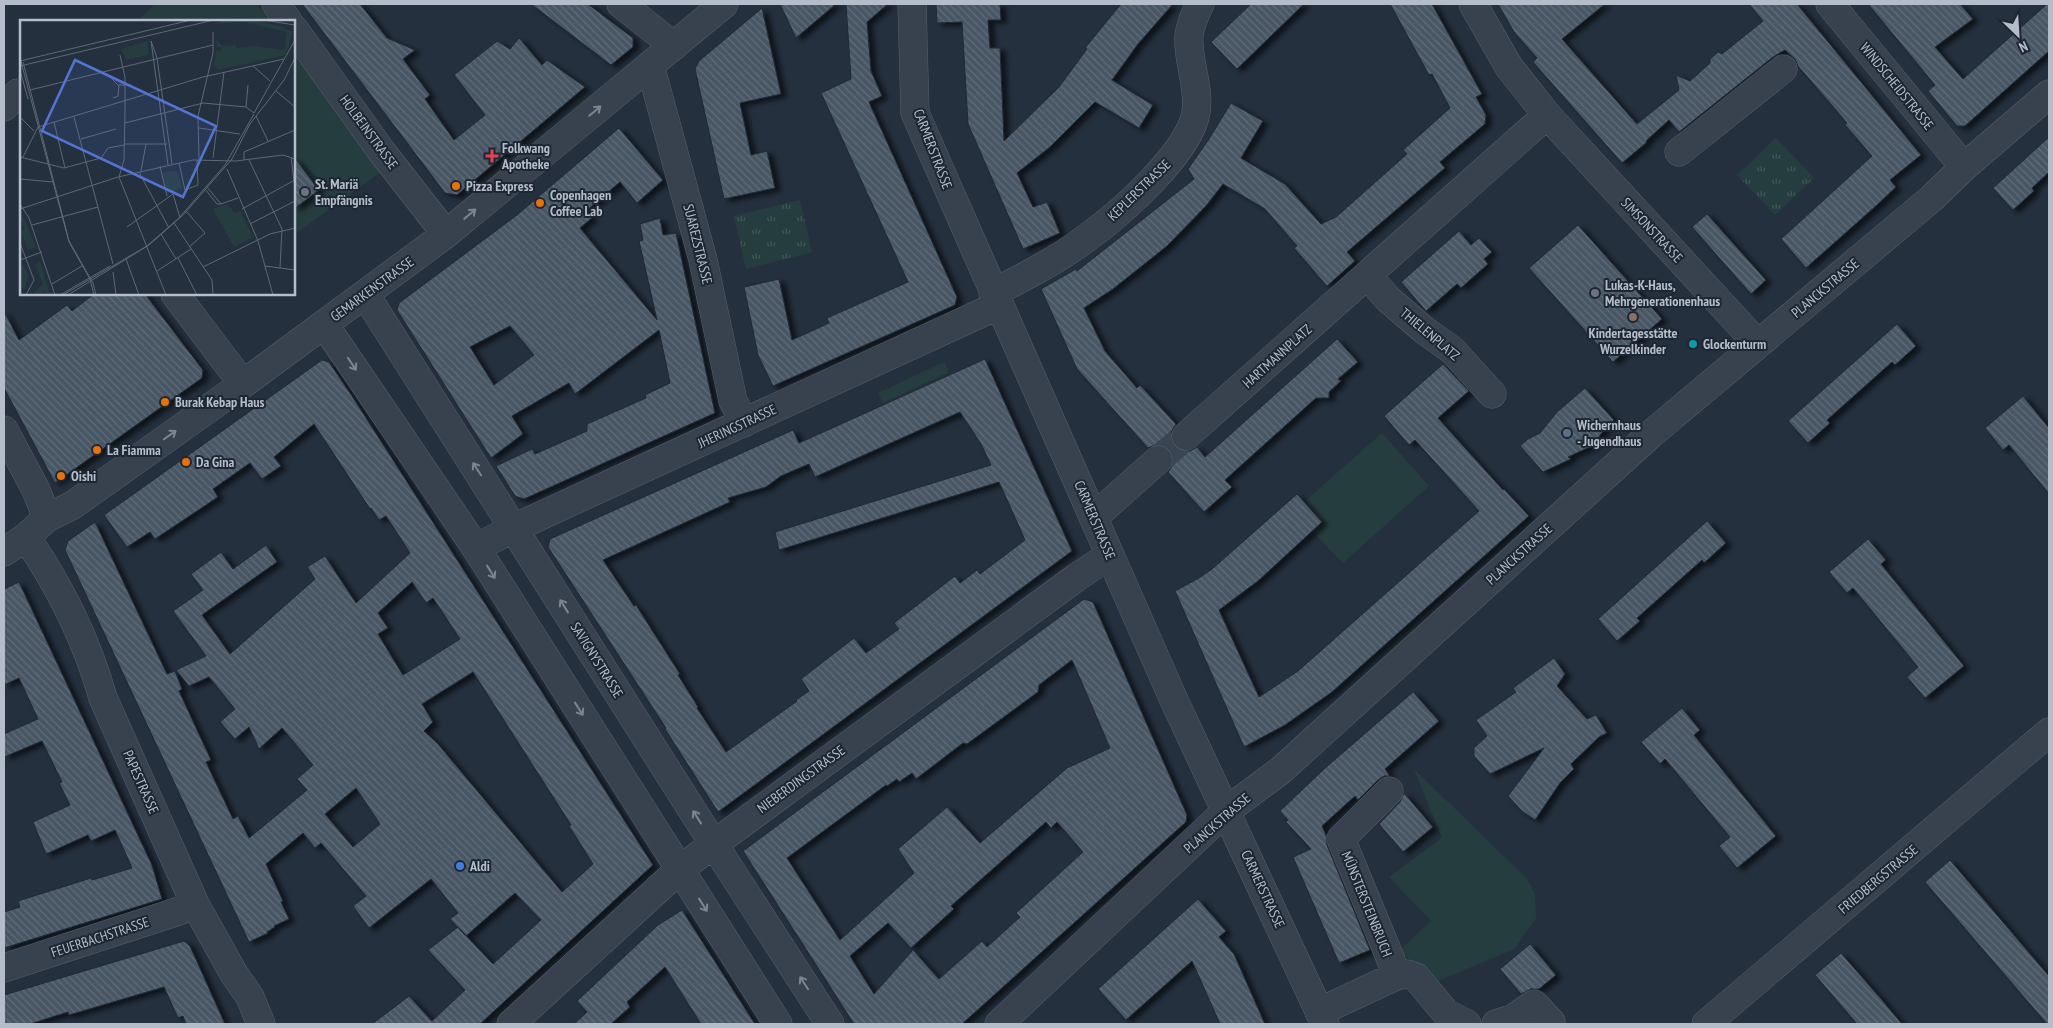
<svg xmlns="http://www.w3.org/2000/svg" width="2053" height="1028" viewBox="0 0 2053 1028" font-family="'PT Sans Narrow',sans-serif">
<defs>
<pattern id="park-tufts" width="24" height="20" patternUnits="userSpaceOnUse" patternTransform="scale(1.25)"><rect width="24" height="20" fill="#263d3f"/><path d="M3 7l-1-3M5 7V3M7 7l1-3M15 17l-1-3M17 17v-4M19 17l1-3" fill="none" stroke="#435759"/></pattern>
<pattern id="building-back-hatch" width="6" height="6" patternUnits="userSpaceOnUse" patternTransform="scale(1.25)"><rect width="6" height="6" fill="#485664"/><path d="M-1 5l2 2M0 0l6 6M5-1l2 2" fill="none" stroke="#606c79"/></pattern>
<filter id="shadow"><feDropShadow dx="5.5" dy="3" stdDeviation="2.5" flood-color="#0009"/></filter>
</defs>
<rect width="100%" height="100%" fill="#24303e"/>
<path fill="#263d3f" d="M 155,4 L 257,4 L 270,21 L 137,21 Z
M 294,53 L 382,171 L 294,235 Z
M 944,362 L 949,372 L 883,403 L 878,393 Z
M 1382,433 L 1429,486 L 1343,563 L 1312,531 L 1304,502 Z
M 1414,769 L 1515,867 L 1527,879 L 1535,894 L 1536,919 L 1514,949 L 1436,982 L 1399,951 L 1431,921 L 1389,877 L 1442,838 Z"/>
<path fill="url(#park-tufts)" d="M 1776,138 L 1814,178 L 1775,215 L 1737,175 Z
M 800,200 L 812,252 L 746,269 L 734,216 Z"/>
<path fill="url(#building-back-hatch)" stroke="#1f2935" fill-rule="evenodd" filter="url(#shadow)" d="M 302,4 L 360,4 L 387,38 L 415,50 L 403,59 L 430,95 L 425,99 L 454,140 L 485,115 L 454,75 L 497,41 L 510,49 L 519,38 L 542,65 L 547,60 L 585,87 L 457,195 L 445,193 Z
M 531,4 L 588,4 L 633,38 L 633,47 L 611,65 Z
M 780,4 L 836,4 L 796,38 Z
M 846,4 L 888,4 L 867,22 L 871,71 L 882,96 L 869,102 L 957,297 L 955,305 L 773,386 L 758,355 L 744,287 L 779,279 L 792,340 L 829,323 L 827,318 L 908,282 L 821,93 L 851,79 Z
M 936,4 L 1000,4 L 1001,20 L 988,20 L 990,48 L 1000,48 L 1004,141 L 1059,87 L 1087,49 L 1085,48 L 1121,4 L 1173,4 L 1138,44 L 1112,80 L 1153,105 L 1139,128 L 1095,102 L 1050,147 L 1017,173 L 1033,207 L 1047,202 L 1060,233 L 1023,249 L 968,124 L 962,22 L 937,23 Z
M 1251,4 L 1304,4 L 1237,69 L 1211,42 Z
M 1390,4 L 1432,4 L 1482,94 L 1476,97 L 1486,115 L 1485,124 L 1440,162 L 1445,168 L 1347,252 L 1355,261 L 1327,286 L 1294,248 L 1297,246 L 1265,209 L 1223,184 L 1206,206 L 1167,246 L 1113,289 L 1084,308 L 1105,351 L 1137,388 L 1140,385 L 1176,424 L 1171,432 L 1171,439 L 1174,446 L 1182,451 L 1190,451 L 1197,447 L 1205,457 L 1337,339 L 1358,362 L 1338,379 L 1341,381 L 1329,392 L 1329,398 L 1316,398 L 1225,480 L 1232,487 L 1204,512 L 1168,472 L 1173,465 L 1173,457 L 1169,449 L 1163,445 L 1155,445 L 1148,448 L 1077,369 L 1041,289 L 1076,269 L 1077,271 L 1194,179 L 1188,169 L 1209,139 L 1231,103 L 1263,121 L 1241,158 L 1285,184 L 1321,224 L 1336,217 L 1407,154 L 1403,150 L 1450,108 L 1432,74 L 1429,75 Z
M 1498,4 L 1605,4 L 1562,39 L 1637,124 L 1679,90 L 1676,75 L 1690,81 L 1710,63 L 1710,59 L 1718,52 L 1722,54 L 1763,21 L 1749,4 L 1797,4 L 1921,155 L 1890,180 L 1896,187 L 1877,205 L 1806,268 L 1781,239 L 1872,156 L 1845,125 L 1847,123 L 1798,66 L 1795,59 L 1785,50 L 1773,57 L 1679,132 L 1669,120 L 1647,140 L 1646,143 L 1622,163 L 1533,62 L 1537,58 L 1514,32 Z
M 1868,4 L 1960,4 L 1973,19 L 1935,47 L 1963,79 L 2047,4 L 2049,4 L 2049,51 L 1965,126 L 1957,126 L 1928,91 L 1935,85 Z
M 762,8 L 781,94 L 740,103 L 751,155 L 767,151 L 775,188 L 724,199 L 695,69 L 699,61 Z
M 619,128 L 663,180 L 637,203 L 620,182 L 586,211 L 592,218 L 580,228 L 657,320 L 639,241 L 643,240 L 640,224 L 660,218 L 663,235 L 676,233 L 715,413 L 524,499 L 515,496 L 496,466 L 532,449 L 535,454 L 587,431 L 587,424 L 646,398 L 645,395 L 670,383 L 659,330 L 575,394 L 569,383 L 512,416 L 523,434 L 491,458 L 397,310 L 399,303 L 517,215 ZM 510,326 L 534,355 L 494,385 L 470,347 Z
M 2049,137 L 2049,172 L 2032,188 L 2034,191 L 2013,210 L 1993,188 Z
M 294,157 L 319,190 L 294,209 Z
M 1707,214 L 1766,280 L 1751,294 L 1692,227 Z
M 1578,225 L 1662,319 L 1613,362 L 1529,268 Z
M 1459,231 L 1471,245 L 1479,238 L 1492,252 L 1484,259 L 1488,264 L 1461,288 L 1457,284 L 1426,311 L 1401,282 Z
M 94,294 L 145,294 L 203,370 L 202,378 L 55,483 L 4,388 L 4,311 L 19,340 L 67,305 L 72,311 Z
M 1897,324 L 1916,346 L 1895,365 L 1892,362 L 1827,420 L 1830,423 L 1808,443 L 1788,421 Z
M 985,359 L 1072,551 L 718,812 L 665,729 L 666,728 L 548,547 L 550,539 L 793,430 L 799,443 ZM 960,412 L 981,444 L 991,465 L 775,532 L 779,550 L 999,482 L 1025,540 L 980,574 L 977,570 L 960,583 L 955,576 L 894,623 L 899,629 L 866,653 L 854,638 L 801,679 L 809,691 L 796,700 L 797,701 L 726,752 L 697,708 L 698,707 L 678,675 L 680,674 L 636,605 L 634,606 L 603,560 L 730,502 L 728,498 L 766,487 L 781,476 L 809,464 L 815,477 Z
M 322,360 L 329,362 L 352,396 L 653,865 L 480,1024 L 372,1024 L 409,996 L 432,1021 L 465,990 L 428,950 L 458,927 L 493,964 L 541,920 L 515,893 L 466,936 L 450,919 L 458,913 L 431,879 L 369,928 L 353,906 L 366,896 L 321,843 L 315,848 L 303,833 L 266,864 L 283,901 L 281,902 L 289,919 L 274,926 L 275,927 L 267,932 L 268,933 L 249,942 L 65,550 L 68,541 L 95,522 L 167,674 L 175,671 L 182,689 L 179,691 L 211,760 L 206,762 L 233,819 L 238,816 L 249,838 L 307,790 L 297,779 L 313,765 L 282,728 L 259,749 L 249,727 L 235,739 L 220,722 L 235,709 L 209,677 L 189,686 L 176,670 L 206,656 L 173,611 L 203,590 L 191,574 L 221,552 L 233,569 L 266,545 L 277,562 L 202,615 L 230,654 L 315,579 L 307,567 L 325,556 L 356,603 L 410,553 L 386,516 L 379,520 L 371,508 L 370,509 L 314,424 L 274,457 L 281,466 L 262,479 L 250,463 L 213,489 L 218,497 L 155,539 L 150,532 L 127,547 L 104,515 ZM 412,582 L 426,603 L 433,598 L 460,639 L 403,675 L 378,634 L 388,628 L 378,613 ZM 473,672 L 571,825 L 569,826 L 593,864 L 562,892 L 438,744 L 424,731 L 433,722 L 422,704 ZM 356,788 L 380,824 L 353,847 L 325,814 Z
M 1443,364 L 1469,391 L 1438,418 L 1503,490 L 1504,489 L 1529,516 L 1332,692 L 1285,725 L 1244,747 L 1175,591 L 1199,578 L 1212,569 L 1297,494 L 1322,522 L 1258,581 L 1219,610 L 1259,697 L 1298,671 L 1479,511 L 1415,440 L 1409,445 L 1384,416 Z
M 1585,388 L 1614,420 L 1607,426 L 1592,446 L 1568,457 L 1571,459 L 1543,472 L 1520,446 L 1528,439 L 1540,433 L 1557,412 Z
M 2023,396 L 2049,428 L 2049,494 L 2009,445 L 2003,450 L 1985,428 Z
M 1707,521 L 1726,543 L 1704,563 L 1702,560 L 1637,618 L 1640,621 L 1617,641 L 1598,619 Z
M 1868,539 L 1886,560 L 1881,564 L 1964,666 L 1925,698 L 1907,677 L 1918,667 L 1853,588 L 1847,593 L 1829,572 Z
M 19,582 L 152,865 L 162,899 L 4,948 L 4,912 L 20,907 L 18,901 L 91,878 L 92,880 L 132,868 L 115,830 L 91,841 L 88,835 L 46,854 L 33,822 L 70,805 L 59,783 L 62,782 L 42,741 L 4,757 L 4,734 L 38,719 L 19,678 L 4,685 L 4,589 Z
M 1084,599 L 1093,602 L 1187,815 L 1186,822 L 962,1024 L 854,1024 L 743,851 ZM 1072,660 L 1110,748 L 1067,768 L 980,843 L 947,807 L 898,849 L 914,873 L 840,940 L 787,858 L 886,785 L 887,786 L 897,779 L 899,782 L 912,773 L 916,779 L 963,743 L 967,744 L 1038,692 L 1039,685 ZM 1046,822 L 1051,828 L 1057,822 L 1083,852 L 1016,913 L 1020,917 L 987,947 L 982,941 L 939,979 L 913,950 L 874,994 L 850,956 L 888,923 L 911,948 L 954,909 L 951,906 Z
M 1554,658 L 1565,674 L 1557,686 L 1587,719 L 1596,715 L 1607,733 L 1599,737 L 1571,764 L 1574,769 L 1560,783 L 1535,820 L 1522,811 L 1508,796 L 1544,748 L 1490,774 L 1474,756 L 1474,748 L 1487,736 L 1476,720 L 1516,692 L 1513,688 Z
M 1413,692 L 1439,721 L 1385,769 L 1390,776 L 1384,776 L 1378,780 L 1358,800 L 1355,796 L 1322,826 L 1326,835 L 1327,845 L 1370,950 L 1339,963 L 1293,857 L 1311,849 L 1286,822 L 1288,820 L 1280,811 L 1324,769 Z
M 1682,708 L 1700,730 L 1694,735 L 1776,836 L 1737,868 L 1719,846 L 1730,837 L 1665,759 L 1660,764 L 1641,742 Z
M 1404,793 L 1433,827 L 1403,852 L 1379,824 L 1400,802 Z
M 1950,860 L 2049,976 L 2049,1024 L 2047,1024 L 1925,882 Z
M 1198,899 L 1226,931 L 1219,937 L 1234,954 L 1265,1024 L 1220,1024 L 1192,961 L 1126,1020 L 1098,989 Z
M 682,910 L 755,1024 L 701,1024 L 665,967 L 627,1002 L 630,1007 L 611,1024 L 574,1024 L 587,1012 L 577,1001 L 658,925 Z
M 184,941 L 190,946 L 225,1024 L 186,1024 L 183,1016 L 178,1018 L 164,987 L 69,1015 L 68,1012 L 30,1024 L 4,1024 L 4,995 Z
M 1530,944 L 1556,975 L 1539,989 L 1531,989 L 1521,994 L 1500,969 Z
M 1841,953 L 1882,1000 L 1902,1024 L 1857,1024 L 1815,975 Z"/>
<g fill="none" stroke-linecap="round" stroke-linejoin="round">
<path stroke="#3a4553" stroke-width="28" stroke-dasharray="28 14" stroke-linecap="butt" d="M 1158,460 L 1186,436"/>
<defs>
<path id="street" d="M 276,4 L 288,21
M 621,4 L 674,46
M 912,4 L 915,113 L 1173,698 L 1325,1024
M 1473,4 L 1509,67 L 1547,115 L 1758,344
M 1830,4 L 1964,167
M 294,29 L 382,152 L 446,234
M 650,65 L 703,260 L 733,401 L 744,423
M 4,107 L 18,93 L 21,97
M 1679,152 L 1783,69
M 1367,275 L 1388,299 L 1424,330 L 1452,350 L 1492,394
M 993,293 C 1026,276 1059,259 1088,237 C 1121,213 1190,152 1196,112 C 1200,86 1187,60 1189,36 C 1190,25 1195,14 1200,4
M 175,294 L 243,384
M 365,294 L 713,843 L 830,1024
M 324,324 L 476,548 L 778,1024
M 4,430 L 36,490 L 47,518
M 1186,436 L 1547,115
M 1094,517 L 1158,460
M 26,537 C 59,585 87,641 103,698 L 195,904 L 234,974 L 250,997 L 261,1024
M 476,548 L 514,528 L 999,305
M 4,552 L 26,537 L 47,518 L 73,505 L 243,384 L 446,234 L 724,4
M 1389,791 L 1341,839 L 1391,960 L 1396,976
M 4,968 L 179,911 L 195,904
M 1319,1012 L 1396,976 L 1407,974 L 1416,977 L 1446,1013 L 1467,1024
M 511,1024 L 680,869 L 1077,577 L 1110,555
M 999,1024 L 1226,811 L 1280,771 L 1650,435 L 1932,198 L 1964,167 L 2049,94
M 1496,1024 L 1514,1018 L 1534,1004 L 1551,1022
M 1706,1024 L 2049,732"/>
</defs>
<use href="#street" stroke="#56606c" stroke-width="29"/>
<use href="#street" stroke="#38424e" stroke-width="28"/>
</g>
<defs><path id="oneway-shaft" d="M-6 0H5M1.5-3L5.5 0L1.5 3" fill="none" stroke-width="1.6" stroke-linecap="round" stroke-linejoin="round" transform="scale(1.25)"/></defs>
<g stroke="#7c8692">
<use href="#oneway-shaft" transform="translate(595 111) rotate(-40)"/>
<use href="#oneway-shaft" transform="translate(470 214) rotate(-40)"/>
<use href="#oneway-shaft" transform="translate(352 364) rotate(56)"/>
<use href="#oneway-shaft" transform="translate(170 435) rotate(-35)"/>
<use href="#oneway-shaft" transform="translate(477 469) rotate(-123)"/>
<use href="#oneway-shaft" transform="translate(491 572) rotate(58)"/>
<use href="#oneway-shaft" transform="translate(564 606) rotate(-122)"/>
<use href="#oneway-shaft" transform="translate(579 709) rotate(58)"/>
<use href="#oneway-shaft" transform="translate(697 817) rotate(-122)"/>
<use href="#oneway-shaft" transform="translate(703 905) rotate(58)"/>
<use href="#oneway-shaft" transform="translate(804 983) rotate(-123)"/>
</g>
<path fill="#e0444e" stroke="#1d2733" stroke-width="2" d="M489.5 148.5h5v5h5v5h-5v5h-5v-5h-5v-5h5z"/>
<g fill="#e8710a" stroke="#1d2733" stroke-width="2">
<circle cx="456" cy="186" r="5"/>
<circle cx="540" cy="203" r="5"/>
<circle cx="165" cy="402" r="5"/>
<circle cx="97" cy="450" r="5"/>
<circle cx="186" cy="462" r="5"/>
<circle cx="61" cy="476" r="5"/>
</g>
<g fill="#6b7280" stroke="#1d2733" stroke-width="2">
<circle cx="305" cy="192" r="5"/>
<circle cx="1595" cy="293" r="5"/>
</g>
<circle fill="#8d6e63" stroke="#1d2733" stroke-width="2" cx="1633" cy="317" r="5"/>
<circle fill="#0f9aa8" stroke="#1d2733" stroke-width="2" cx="1693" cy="344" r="5"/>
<circle fill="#5c6f8a" stroke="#1d2733" stroke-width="2" cx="1567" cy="433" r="5"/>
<circle fill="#3f7fe0" stroke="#1d2733" stroke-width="2" cx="460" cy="866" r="5"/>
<g text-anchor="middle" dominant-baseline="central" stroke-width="4" stroke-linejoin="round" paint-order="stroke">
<g font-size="14" fill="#b4bdc9" stroke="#1d2733">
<text transform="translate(1897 86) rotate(51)">WINDSCHEIDSTRASSE</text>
<text transform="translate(369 132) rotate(54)">HOLBEINSTRASSE</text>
<text transform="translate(933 149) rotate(69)">CARMERSTRASSE</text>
<text transform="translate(1139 190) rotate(-44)">KEPLERSTRASSE</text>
<text transform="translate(1652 230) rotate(47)">SIMSONSTRASSE</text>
<text transform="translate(698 244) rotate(76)">SUAREZSTRASSE</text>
<text transform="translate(1825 288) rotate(-40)">PLANCKSTRASSE</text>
<text transform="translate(372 289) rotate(-36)">GEMARKENSTRASSE</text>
<text transform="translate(1430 334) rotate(40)">THIELENPLATZ</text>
<text transform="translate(1277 356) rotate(-42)">HARTMANNPLATZ</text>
<text transform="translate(737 426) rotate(-25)">JHERINGSTRASSE</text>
<text transform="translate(1095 520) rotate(67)">CARMERSTRASSE</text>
<text transform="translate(1519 554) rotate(-42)">PLANCKSTRASSE</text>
<text transform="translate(597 660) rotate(58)">SAVIGNYSTRASSE</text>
<text transform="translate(801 779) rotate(-36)">NIEBERDINGSTRASSE</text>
<text transform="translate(141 782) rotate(66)">PAPESTRASSE</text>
<text transform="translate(1217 823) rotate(-41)">PLANCKSTRASSE</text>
<text transform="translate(1878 879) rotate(-40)">FRIEDBERGSTRASSE</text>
<text transform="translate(1263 889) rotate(65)">CARMERSTRASSE</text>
<text transform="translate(1367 904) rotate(68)">MÜNSTERSTEINBRUCH</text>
<text transform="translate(100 937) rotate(-18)">FEUERBACHSTRASSE</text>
</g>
<g font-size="14" font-weight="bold" fill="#b4bdc9" stroke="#1d2733" text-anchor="start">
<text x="502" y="148">Folkwang<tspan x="502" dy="16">Apotheke</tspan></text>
<text x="315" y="184">St. Mariä<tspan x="315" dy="16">Empfängnis</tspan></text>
<text x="466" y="186">Pizza Express</text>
<text x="550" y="195">Copenhagen<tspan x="550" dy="16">Coffee Lab</tspan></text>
<text x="1605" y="285">Lukas-K-Haus,<tspan x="1605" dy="16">Mehrgenerationenhaus</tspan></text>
<text x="1633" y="333" text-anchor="middle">Kindertagesstätte<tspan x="1633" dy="16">Wurzelkinder</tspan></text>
<text x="1703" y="344">Glockenturm</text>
<text x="175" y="402">Burak Kebap Haus</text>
<text x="1577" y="425">Wichernhaus<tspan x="1577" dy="16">- Jugendhaus</tspan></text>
<text x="107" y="450">La Fiamma</text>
<text x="196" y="462">Da Gina</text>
<text x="71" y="476">Oishi</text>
<text x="470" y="866">Aldi</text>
</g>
</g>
<g transform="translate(20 20)">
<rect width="275" height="275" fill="#24303e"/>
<path d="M 203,0 L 209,0 L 201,1 L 233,0 L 269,8 L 257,6 L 272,11 L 268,30 L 264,31 L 267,12 L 223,2 L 196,4 ZM 152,151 L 158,152 L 162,168 L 147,174 L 143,153 ZM 2,194 L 16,227 L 8,230 L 1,211 L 4,209 L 0,198 ZM 20,241 L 30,274 L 27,275 L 22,270 L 23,275 L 13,273 L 23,264 L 14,243 L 17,245 ZM 3,244 L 8,255 L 5,269 L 0,266 L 0,246 Z" fill="#263d3f"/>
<path d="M 207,184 L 215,193 L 220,191 L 233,217 L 214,227 L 193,189 Z" fill="#263d3f"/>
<path d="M 196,18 L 202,26 L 216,25 L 216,28 L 237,26 L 266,31 L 265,35 L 198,50 L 194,45 L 196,31 L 202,30 L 201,27 L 197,27 ZM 128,21 L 128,35 L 107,40 L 100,29 Z" fill="#263d3f"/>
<path fill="none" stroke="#5e6876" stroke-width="1" d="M 243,0 L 275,5M 100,35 L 105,57 L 105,91 L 104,140 L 99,157 L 146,275M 0,38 L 49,222 L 70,259 L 74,275M 0,41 L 171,0M 3,42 L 49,221 L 73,263 L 76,275M 0,46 L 194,0M 233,46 L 250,61M 0,50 L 8,79M 90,57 L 98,65 L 105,65M 10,70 L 193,25M 256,71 L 275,87M 93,78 L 98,76 L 99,65M 226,87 L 228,65M 234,93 L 275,20M 236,96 L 248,121M 0,97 L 14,111M 54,97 L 93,244M 34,102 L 45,148M 105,103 L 183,83 L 226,87 L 234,93M 179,108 L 220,114M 61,119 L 96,109M 104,124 L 147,124M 0,137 L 44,148 L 81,138 L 88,128 L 104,125M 3,137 L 18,107 L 183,57 L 264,39M 271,137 L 275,169M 193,138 L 204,52M 179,139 L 178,96 L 193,33 L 193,12M 224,140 L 224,132 L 275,110M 229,140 L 262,209 L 260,248M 159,143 L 165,170 L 178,165 L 177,140M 148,145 L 131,21 L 137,38 L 152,144M 140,146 L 147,176M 207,149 L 238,221 L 253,275M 121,151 L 126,124M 119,152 L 149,208M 0,159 L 33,162M 185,169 L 197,184 L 201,184 L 187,167M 0,184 L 9,198 L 35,275M 201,184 L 218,178M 0,189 L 98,157 L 173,140 L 216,141 L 263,135 L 275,139M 222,189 L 273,161M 166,191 L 185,213 L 169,227M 154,203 L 192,260 L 193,275M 230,204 L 275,181M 12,205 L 78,187M 107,207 L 153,174 L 160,198M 141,214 L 156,239M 0,223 L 14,260 L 6,275M 158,238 L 177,275M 106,239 L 119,275M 0,240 L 22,232M 245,246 L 275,250M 183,247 L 250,214 L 275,208M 137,251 L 171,229M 93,252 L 96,275M 32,264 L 62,246M 40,275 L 90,246M 43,275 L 127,226 L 159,198 L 205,145 L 234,94M 48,275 L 129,225 L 164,194 L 212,139 L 230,104 L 264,60 L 275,38"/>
<path fill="#5275d3" fill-opacity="0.15" stroke="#5275d3" stroke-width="2.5" d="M 55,40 L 196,106 L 163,177 L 22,111 Z"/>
<rect width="275" height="275" fill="none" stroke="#b4bdc9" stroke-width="2.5"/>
</g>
<rect width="2053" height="1028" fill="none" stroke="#b4bdc9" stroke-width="10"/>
<g transform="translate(2018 35) rotate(155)" stroke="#1d2733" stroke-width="4" paint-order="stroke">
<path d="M0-4L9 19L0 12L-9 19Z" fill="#b4bdc9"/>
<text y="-8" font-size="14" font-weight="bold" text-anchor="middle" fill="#b4bdc9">N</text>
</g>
</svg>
